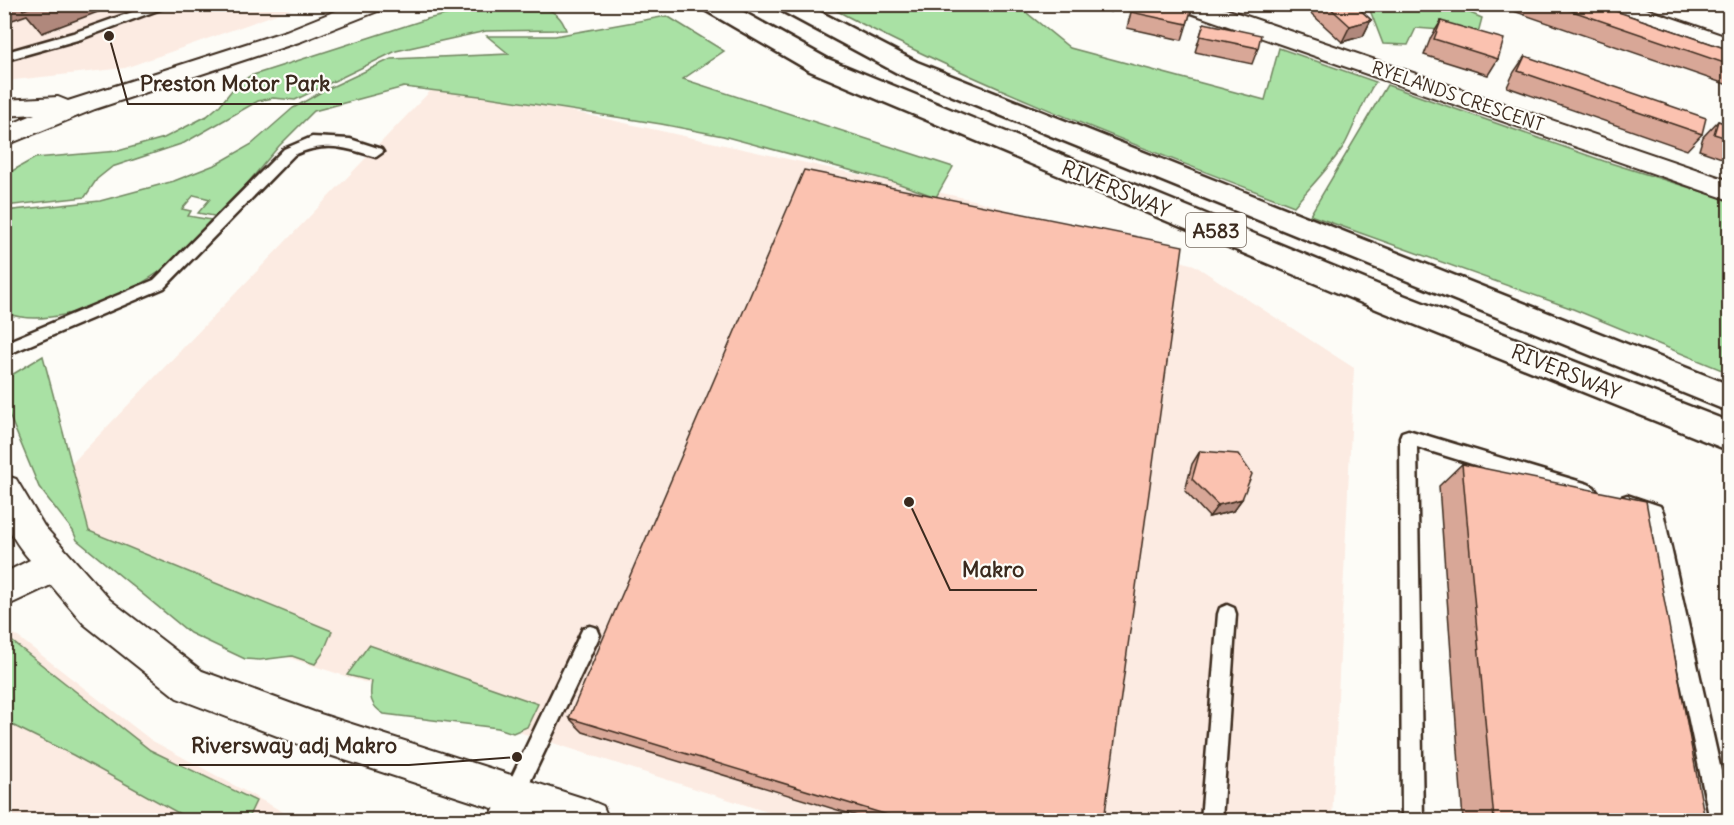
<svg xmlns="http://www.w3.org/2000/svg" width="1734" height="825" viewBox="0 0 1734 825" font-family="Delius,sans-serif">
<rect width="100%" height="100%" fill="#fdfcf7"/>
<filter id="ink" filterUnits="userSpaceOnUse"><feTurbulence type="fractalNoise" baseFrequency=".0167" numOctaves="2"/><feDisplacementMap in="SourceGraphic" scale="12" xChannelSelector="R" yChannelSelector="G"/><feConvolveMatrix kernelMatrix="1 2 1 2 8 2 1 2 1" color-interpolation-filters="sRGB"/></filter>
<g filter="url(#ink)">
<path fill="#fcebe2" d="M 4,5 L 302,5 L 125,68 L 5,81 Z
M 439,82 L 978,201 L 1194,265 L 1354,368 L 1332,820 L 792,820 L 252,646 L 98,546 L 54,482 Z
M 4,626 L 151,740 L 298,820 L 5,820 Z"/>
<path fill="#a9e1a4" stroke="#728661" stroke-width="1.5" d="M 494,4 C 521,4 557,0 566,30 L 486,31 L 396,51 L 295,100 L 273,98 L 258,101 L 184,143 L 112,167 L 97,179 L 85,197 L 5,206 L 5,175 L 35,158 L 118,151 L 164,138 L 207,116 L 220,105 L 236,85 L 250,76 L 427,19 Z
M 826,5 L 1017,5 L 1070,48 L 1265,100 L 1279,48 L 1376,82 C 1367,90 1353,130 1345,144 C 1331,166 1311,186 1294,206 C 1135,145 976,86 826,5 Z
M 1368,5 L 1451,5 L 1482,18 L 1478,33 L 1416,28 L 1408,45 L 1383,44 Z
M 667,16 L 724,51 L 683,79 L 953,167 L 936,197 L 894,182 L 723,136 L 661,124 L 488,97 L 404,87 L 314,111 L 279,146 L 219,217 L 198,213 L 210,199 L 194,195 L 182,209 L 191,211 L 188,216 L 217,221 C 203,233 190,247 176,259 C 137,292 56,332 5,313 L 4,211 L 100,201 L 174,181 L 217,164 L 252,144 L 293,108 L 323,91 L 391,59 L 509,54 L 487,36 L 555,36 Z
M 1387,85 L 1604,161 L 1729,200 L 1729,373 L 1573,309 L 1310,215 Z
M 43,356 L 89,531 L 332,631 L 323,653 L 315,664 L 292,656 L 260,660 L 245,659 L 190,633 L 77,540 L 73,531 L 39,487 L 5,405 L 5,379 Z
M 4,635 L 150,750 L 256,801 L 247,820 L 191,820 L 73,755 L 8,723 L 4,720 Z
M 369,645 L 538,704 L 527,727 L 513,733 L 498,728 L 384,714 C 370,706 369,696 372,681 L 347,675 Z"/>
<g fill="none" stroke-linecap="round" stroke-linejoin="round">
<defs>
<path id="service" d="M 155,4 L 174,4 L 81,39 L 10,59 L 4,58 L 4,50 L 10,51 L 73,33 Z
M 312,137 L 350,139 L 381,149 L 383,152 L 376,157 C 344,147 326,141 294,155 L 164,288 L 4,356 L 4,343 L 154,280 L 284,149 Z
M 1408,430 L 1588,484 L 1594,487 L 1597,492 L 1594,497 L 1588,500 L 1417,447 L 1423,820 L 1402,820 L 1400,437 L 1402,432 Z
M 1627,495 L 1660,506 L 1663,512 L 1730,811 L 1730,820 L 1710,820 L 1646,517 L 1621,509 L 1618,503 L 1621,497 Z
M 1227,605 L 1234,608 L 1236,614 L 1222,820 L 1201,820 L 1218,614 L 1220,608 Z
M 590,626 L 597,628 L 600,635 L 520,803 L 510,820 L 488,820 L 506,789 L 583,628 Z"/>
<path id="minor" d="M 353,4 L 386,4 L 383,9 L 302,41 L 95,109 L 4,146 L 4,127 L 35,114 L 4,116 L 4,100 L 58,97 L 68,101 L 286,31 Z
M 1176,4 L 1211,4 L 1730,181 L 1730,200 L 1179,9 Z
M 1597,4 L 1632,4 L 1730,38 L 1730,53 L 1600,9 Z
M 4,475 L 16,479 L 44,526 L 110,600 L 202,671 L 314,712 L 589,800 L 603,806 L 609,820 L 529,820 L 314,750 L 177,698 L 84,624 L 51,585 L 4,607 L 4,573 L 30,560 C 2,527 4,516 4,475 Z"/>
<path id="trunk" d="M 700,4 L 729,4 L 828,59 L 1403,295 L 1730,422 L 1730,451 L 1381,311 L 810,71 L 703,9 Z
M 775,4 L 805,4 L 917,62 L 1730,385 L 1730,412 L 899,74 L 778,9 Z"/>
</defs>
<use href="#service" stroke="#3b2a1e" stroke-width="5"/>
<use href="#minor" stroke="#3b2a1e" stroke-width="4"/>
<use href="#trunk" stroke="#3b2a1e" stroke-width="5"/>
<use href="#service" fill="#fdfcf7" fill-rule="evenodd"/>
<use href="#minor" fill="#fdfcf7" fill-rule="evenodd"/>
<use href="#trunk" fill="#fdfcf7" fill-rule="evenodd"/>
</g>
<path fill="#d8a797" stroke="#3b2a1e" stroke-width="1.5" d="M 1084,4 L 1115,4 L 1111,12 Z
M 1301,4 L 1354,4 L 1371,20 L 1363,36 L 1342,42 Z
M 1503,4 L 1595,4 L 1730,50 L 1730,84 L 1728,85 L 1502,7 Z
M 1191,11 L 1182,40 L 1127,28 L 1131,12 Z
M 1441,21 L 1498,59 L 1488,75 L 1424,55 L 1431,37 Z
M 1204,23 L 1258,48 L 1252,64 L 1195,52 Z
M 1525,56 L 1702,134 L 1687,150 L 1507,87 L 1514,72 Z
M 1718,121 L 1730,125 L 1730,161 L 1699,150 L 1703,137 Z
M 1200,451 L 1242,499 L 1233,511 L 1209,517 L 1185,491 L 1192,464 Z
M 1462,464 L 1705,820 L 1463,820 L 1439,486 Z
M 569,718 L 1104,820 L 870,820 L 583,732 Z"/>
<path fill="#b0887b" stroke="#3b2a1e" stroke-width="1.5" d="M 4,4 L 119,4 L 42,33 L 27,15 L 4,23 Z
M 1371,20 L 1363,36 L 1342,42 L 1350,26 Z
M 1242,499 L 1233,511 L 1209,517 L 1218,505 Z"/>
<path fill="#fbc2b0" stroke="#3b2a1e" stroke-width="1.5" d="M 20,4 L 39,4 L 23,10 Z
M 1134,4 L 1160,4 L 1191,11 L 1187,24 L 1131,12 Z
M 1326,4 L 1354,4 L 1371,20 L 1350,26 Z
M 1552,4 L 1595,4 L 1730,50 L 1730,65 Z
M 1441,21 L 1504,39 L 1498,59 L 1434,39 Z
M 1204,23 L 1261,35 L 1258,48 L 1200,36 Z
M 1525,56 L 1706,118 L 1702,134 L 1518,71 Z
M 1718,121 L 1730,125 L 1730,139 L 1714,134 Z
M 804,170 L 1183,246 L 1104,820 L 904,820 L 569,718 Z
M 1200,451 L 1238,454 L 1252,474 L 1242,499 L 1218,505 L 1192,479 Z
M 1462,464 L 1646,501 L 1705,820 L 1494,820 Z"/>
</g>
<g text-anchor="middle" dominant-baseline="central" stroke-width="4.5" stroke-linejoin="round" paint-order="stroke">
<g font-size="18" fill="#3b2a1e" stroke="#fdfcf7">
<text transform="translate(1458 96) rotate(19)">RYELANDS CRESCENT</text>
</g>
<rect fill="#fdfcf7" stroke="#75695f" stroke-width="1.5" x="1186" y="213" width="60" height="34" rx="4.5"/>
<g font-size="20" font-weight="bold" fill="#3b2a1e">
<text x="1216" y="230">A583</text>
</g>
<g font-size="21" fill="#3b2a1e" stroke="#fdfcf7">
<text transform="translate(1116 189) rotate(23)">RIVERSWAY</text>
<text transform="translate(1566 372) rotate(22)">RIVERSWAY</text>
</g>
</g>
<path fill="none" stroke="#3b2a1e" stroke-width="2" d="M109 36L128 104H342M909 502L950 590H1037M517 757L409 765H179"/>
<g fill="#3b2a1e" stroke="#fdfcf7" stroke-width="2">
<circle cx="109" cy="36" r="6"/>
<circle cx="909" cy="502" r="6"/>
<circle cx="517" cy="757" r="6"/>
</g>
<g font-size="22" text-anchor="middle" font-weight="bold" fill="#3b2a1e" stroke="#fdfcf7" stroke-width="4.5" stroke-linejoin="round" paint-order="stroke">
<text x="235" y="91">Preston Motor Park</text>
<text x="993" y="577">Makro</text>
<text x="294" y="753">Riversway adj Makro</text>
</g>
<rect width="1734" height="825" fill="none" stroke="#fdfcf7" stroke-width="24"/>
<rect x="12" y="12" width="1710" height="801" fill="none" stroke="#3b2a1e" stroke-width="2" filter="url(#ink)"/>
</svg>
